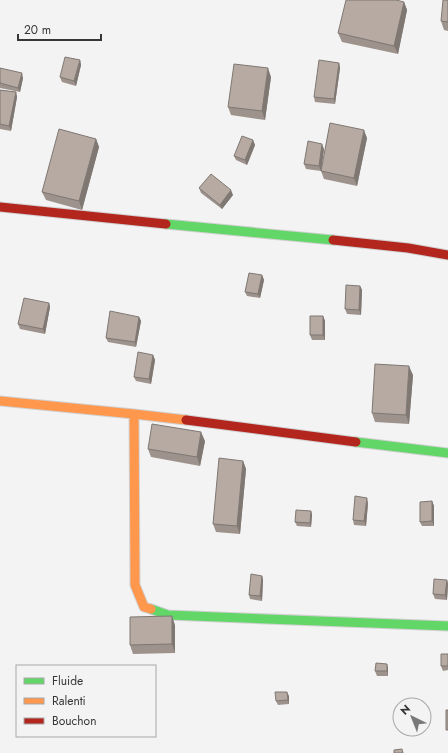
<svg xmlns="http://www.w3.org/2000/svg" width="448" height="753" viewBox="0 0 448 753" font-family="Jost,sans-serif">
<rect width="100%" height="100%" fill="#f3f3f4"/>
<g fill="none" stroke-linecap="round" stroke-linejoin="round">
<defs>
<path id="fast" d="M 166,224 L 333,240
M 356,442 L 448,453
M 151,609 L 168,615 L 448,626"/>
<path id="slow" d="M 0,401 L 134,414 L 186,420
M 134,414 L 135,585 L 144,607 L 151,609"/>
<path id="jam" d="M 0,207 L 166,224
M 333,240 L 408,248 L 448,255
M 186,420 L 356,442"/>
</defs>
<use href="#fast" stroke="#d1d1d2" stroke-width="11"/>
<use href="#slow" stroke="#d1d1d2" stroke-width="11"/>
<use href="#jam" stroke="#d1d1d2" stroke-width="11"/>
<use href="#fast" stroke="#63d668" stroke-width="9"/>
<use href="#slow" stroke="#ff974d" stroke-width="9"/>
<use href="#jam" stroke="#b3261e" stroke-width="9"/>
</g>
<path fill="#9d928c" d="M 448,0 L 448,31 L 444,30 L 441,21 Z
M 404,2 L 407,10 L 398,54 L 342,42 L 338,33 Z
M 80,60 L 81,65 L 76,86 L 62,82 L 60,77 Z
M 339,63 L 340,68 L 335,104 L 315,102 L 314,97 Z
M 0,68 L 23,78 L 20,92 L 0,88 Z
M 271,77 L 265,120 L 231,115 L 228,107 Z
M 0,90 L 16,92 L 17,97 L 11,131 L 0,129 Z
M 367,138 L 357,186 L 324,179 L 321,171 L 306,169 L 304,164 L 324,149 L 321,171 Z
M 96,139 L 99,147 L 82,210 L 46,200 L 42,192 Z
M 253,140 L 255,145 L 247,165 L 236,160 L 234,156 Z
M 199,188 L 233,195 L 222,209 L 201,193 Z
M 262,275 L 264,280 L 260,298 L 247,296 L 245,292 Z
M 360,286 L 362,290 L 361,315 L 347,314 L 345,309 Z
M 49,303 L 50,307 L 45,334 L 20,329 L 18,324 Z
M 323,316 L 325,321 L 325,340 L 312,340 L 310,335 Z
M 139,317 L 141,321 L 136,347 L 108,342 L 106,338 Z
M 153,355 L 155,360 L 151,384 L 136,381 L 134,377 Z
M 413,375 L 409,424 L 375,422 L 372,413 Z
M 205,441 L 200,466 L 151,457 L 148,449 Z
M 243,461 L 246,469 L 240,534 L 216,532 L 213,524 Z
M 432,501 L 434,506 L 434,526 L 422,526 L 420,522 Z
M 368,503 L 366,526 L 354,525 L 353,520 Z
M 311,511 L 312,515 L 311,527 L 297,526 L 295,522 Z
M 262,576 L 263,580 L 262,601 L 250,599 L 249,595 Z
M 447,580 L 448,584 L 447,600 L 435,599 L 433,594 Z
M 175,625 L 175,653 L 133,654 L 130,645 Z
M 448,654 L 448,670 L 443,671 L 441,666 Z
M 388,668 L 388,676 L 377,676 L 375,671 Z
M 289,696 L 289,704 L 278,705 L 276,701 Z"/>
<path fill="#7f7772" d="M 404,2 L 407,10 L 398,54 L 394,46 Z
M 80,60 L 81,65 L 76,86 L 74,81 Z
M 339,63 L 340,68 L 335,104 L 334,99 Z
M 268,68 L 271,77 L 265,120 L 262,111 Z
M 22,73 L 23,78 L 20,92 L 18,88 Z
M 16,92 L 17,97 L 11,131 L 9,126 Z
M 364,130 L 367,138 L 357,186 L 354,178 Z
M 96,139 L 99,147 L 82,210 L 79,201 Z
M 253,140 L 255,145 L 247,165 L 245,160 Z
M 322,144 L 324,149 L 321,171 L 319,166 Z
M 231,190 L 233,195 L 222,209 L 220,205 Z
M 262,275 L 264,280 L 260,298 L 258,294 Z
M 360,286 L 362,290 L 361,315 L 359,310 Z
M 49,303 L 50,307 L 45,334 L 43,329 Z
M 323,316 L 325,321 L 325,340 L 323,335 Z
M 139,317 L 141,321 L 136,347 L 135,342 Z
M 153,355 L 155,360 L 151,384 L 149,379 Z
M 409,366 L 413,375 L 409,424 L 406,415 Z
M 201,432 L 205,441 L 200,466 L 197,457 Z
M 243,461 L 246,469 L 240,534 L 237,526 Z
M 367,498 L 368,503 L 366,526 L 364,521 Z
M 432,501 L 434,506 L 434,526 L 432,521 Z
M 311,511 L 312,515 L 311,527 L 310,523 Z
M 262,576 L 263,580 L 262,601 L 260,596 Z
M 447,580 L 448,584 L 447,600 L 445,595 Z
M 172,616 L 175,625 L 175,653 L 172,644 Z
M 387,664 L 388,668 L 388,676 L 387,671 Z
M 287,692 L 289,696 L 289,704 L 288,700 Z"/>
<path fill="#b6aaa3" stroke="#7f7772" d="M 346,0 L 396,0 L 404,2 L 394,46 L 338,33 Z
M 443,0 L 448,0 L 448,22 L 441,21 Z
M 65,57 L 80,60 L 74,81 L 60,77 Z
M 319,60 L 339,63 L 334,99 L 314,97 Z
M 234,64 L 268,68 L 262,111 L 228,107 Z
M 0,68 L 22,73 L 18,88 L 0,83 Z
M 0,90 L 16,92 L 9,126 L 0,124 Z
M 330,123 L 364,130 L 354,178 L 321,171 Z
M 59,129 L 96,139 L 79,201 L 42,192 Z
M 242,136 L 253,140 L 245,160 L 234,156 Z
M 308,141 L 322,144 L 319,166 L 304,164 Z
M 211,174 L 231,190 L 220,205 L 199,188 Z
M 249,273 L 262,275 L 258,294 L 245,292 Z
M 346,285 L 360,286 L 359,310 L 345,309 Z
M 24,298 L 49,303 L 43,329 L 18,324 Z
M 110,311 L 139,317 L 135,342 L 106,338 Z
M 310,316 L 323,316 L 323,335 L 310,335 Z
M 138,352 L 153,355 L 149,379 L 134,377 Z
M 375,364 L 409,366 L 406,415 L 372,413 Z
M 152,424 L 201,432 L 197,457 L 148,449 Z
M 219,458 L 243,461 L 237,526 L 213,524 Z
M 355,496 L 367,498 L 364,521 L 353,520 Z
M 432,501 L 432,521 L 420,522 L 420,502 Z
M 296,510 L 311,511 L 310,523 L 295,522 Z
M 251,574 L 262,576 L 260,596 L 249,595 Z
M 434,579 L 447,580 L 445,595 L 433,594 Z
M 172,616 L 172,644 L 130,645 L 130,617 Z
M 441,654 L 448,654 L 448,666 L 441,666 Z
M 376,663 L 387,664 L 387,671 L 375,671 Z
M 275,692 L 287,692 L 288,700 L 276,701 Z
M 446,710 L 448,710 L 448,730 L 446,730 Z
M 402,749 L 403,753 L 394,753 L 394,750 Z"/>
<rect x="16" y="665" width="140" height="72" fill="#f3f3f4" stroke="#a7a7a8"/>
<rect x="24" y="678" width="20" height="6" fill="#63d668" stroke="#a7a7a8"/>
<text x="52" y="685" font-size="12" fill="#363637">Fluide</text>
<rect x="24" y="698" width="20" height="6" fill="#ff974d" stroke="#a7a7a8"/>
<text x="52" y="705" font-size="12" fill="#363637">Ralenti</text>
<rect x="24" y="718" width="20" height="6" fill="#b3261e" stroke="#a7a7a8"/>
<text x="52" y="725" font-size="12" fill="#363637">Bouchon</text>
<g transform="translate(412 717) rotate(317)"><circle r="19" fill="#f3f3f4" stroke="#a7a7a8"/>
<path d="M0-3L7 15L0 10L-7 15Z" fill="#787879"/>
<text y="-6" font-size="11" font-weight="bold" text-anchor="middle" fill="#363637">N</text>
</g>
<path d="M18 34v6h83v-6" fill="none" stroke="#363637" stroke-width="2"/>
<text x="24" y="34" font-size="12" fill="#363637" stroke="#f3f3f4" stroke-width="3" paint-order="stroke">20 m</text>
</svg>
